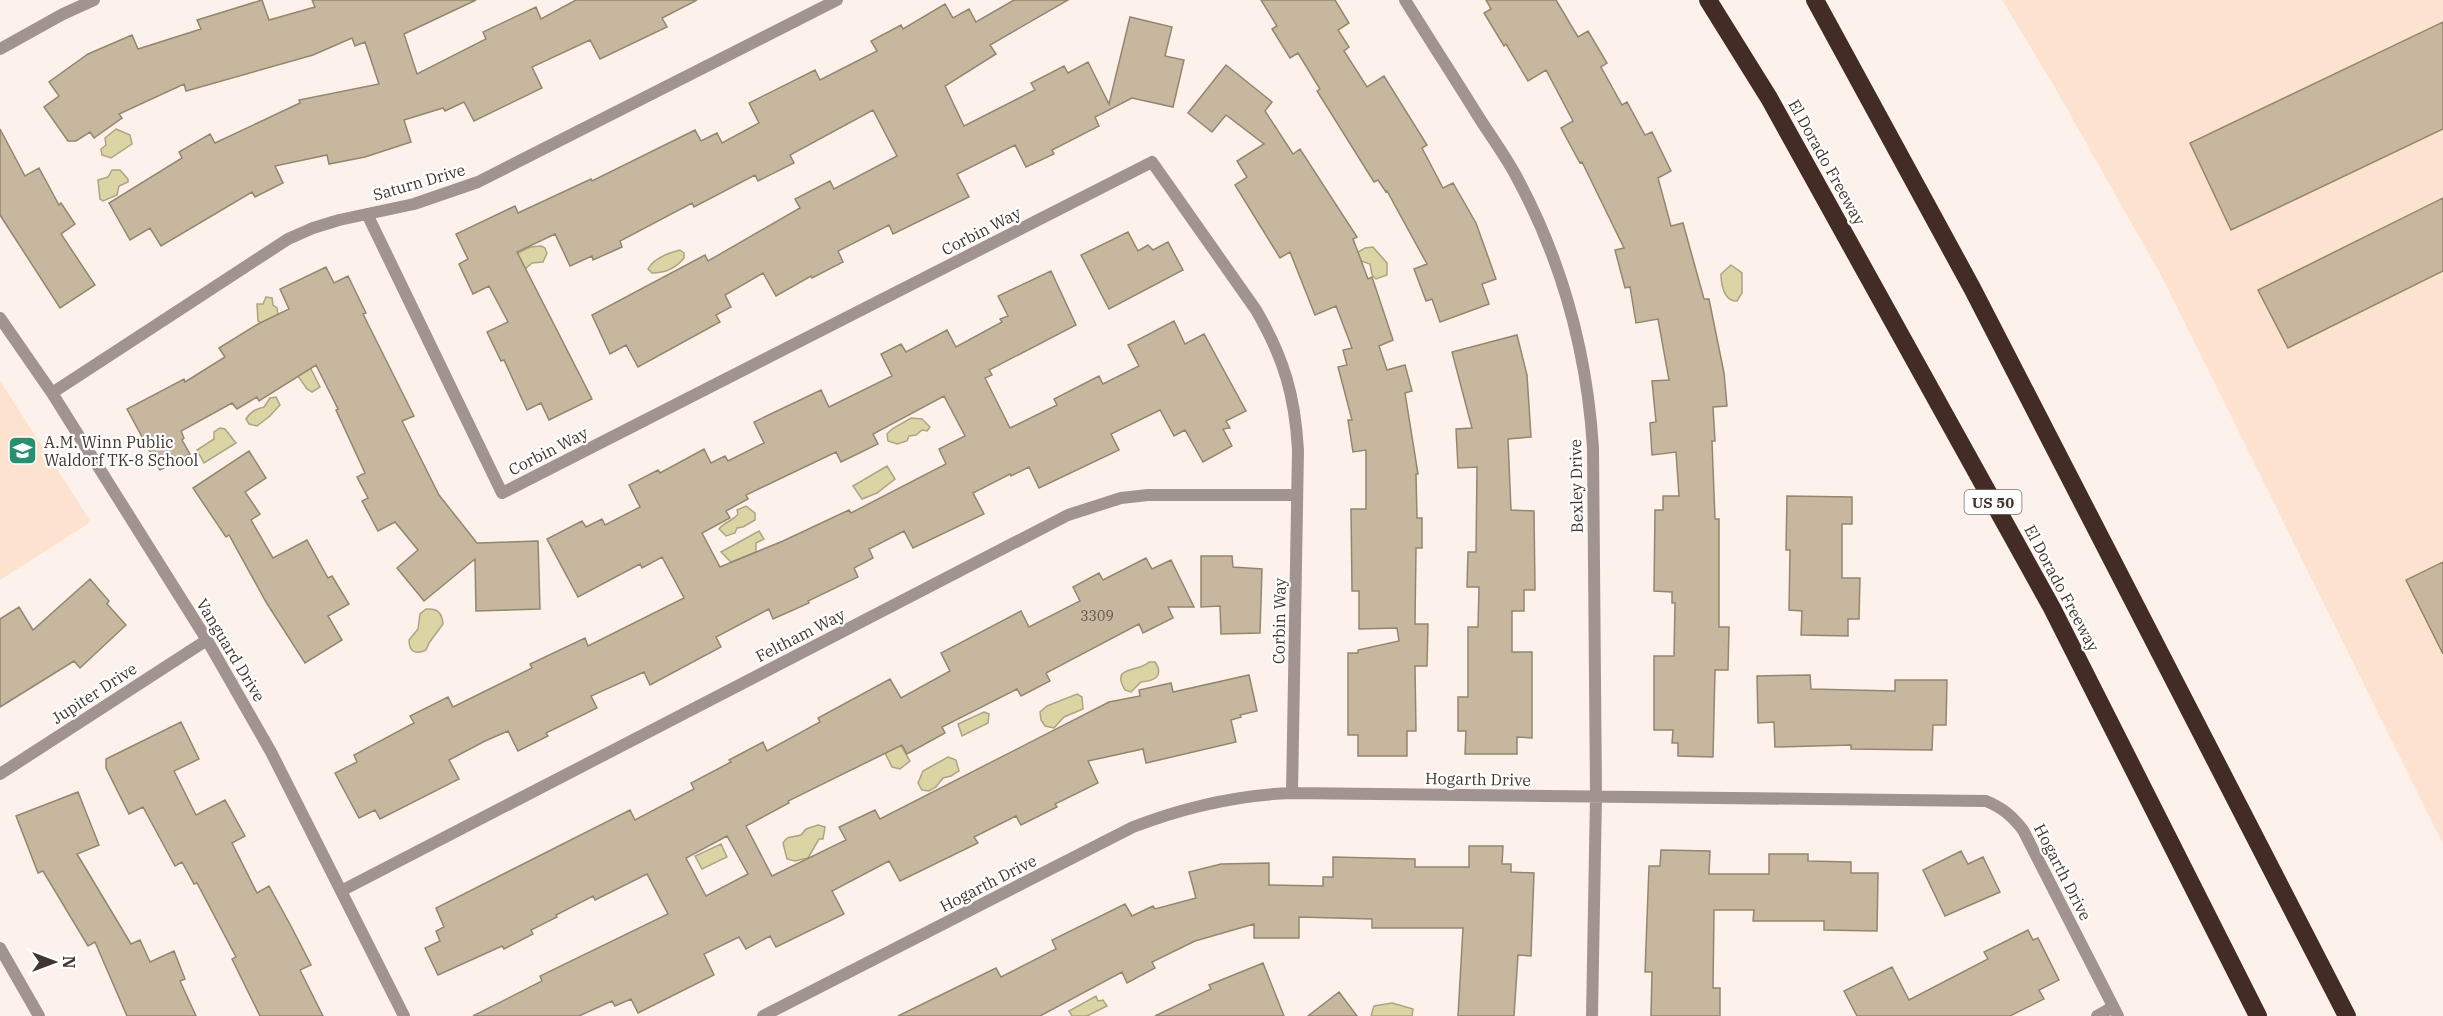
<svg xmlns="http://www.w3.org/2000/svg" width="2443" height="1016" viewBox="0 0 2443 1016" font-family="'IBM Plex Serif',serif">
<rect width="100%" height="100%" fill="#fdf2eb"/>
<path fill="#fce2cf" d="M 2002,0 L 2443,0 L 2443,844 L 2163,279 L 2054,86 Z
M 0,381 L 91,522 L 0,580 Z"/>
<path fill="#dbd4a4" stroke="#aca581" stroke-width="1.5" d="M 116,129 L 130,135 L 132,144 L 111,158 L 102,155 L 101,149 L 106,145 L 105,138 Z
M 112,170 L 120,170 L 128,179 L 128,182 L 119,186 L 117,195 L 103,201 L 100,199 L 98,180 L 108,177 Z
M 541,246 L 545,248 L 547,253 L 543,262 L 532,263 L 522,272 L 510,257 L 530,247 Z
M 1373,247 L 1387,263 L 1387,275 L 1376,279 L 1372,275 L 1370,264 L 1361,261 L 1358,252 L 1365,248 Z
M 680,250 L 684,253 L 684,258 C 676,268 665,273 652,273 L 648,269 C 654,258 668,253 680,250 Z
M 1731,265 L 1742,273 L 1742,293 L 1737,301 C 1724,302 1721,284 1721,274 Z
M 266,297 L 272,298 L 273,305 L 277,308 L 278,316 L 266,325 L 258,321 L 257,304 L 263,304 Z
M 310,367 L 320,387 L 312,392 L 307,389 L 293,369 Z
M 276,397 L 280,405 L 270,416 L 257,426 L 249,424 L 246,419 C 251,411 256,409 264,407 L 270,398 Z
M 911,418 L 922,419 L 930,427 L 927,431 L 922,430 L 916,435 L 909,436 L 907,441 L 897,444 L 888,441 L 887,434 L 892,429 Z
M 220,428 L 225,429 L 236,443 L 204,463 L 197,450 L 214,439 L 214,432 Z
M 887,466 L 895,479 L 877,493 L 862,499 L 853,486 Z
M 746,506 L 755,513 L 755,520 L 743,527 L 737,528 L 735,533 L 726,536 L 719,529 C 724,522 733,521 738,514 L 737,510 Z
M 759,531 L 764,539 L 756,543 L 756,552 L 731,562 L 721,552 Z
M 426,609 C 438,608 442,613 443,624 L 429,643 L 426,650 C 416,655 409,652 409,640 L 418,629 L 420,614 Z
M 1149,662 L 1155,662 C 1165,677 1153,681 1141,682 L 1131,692 L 1125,690 C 1110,665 1138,673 1149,662 Z
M 1077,694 L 1082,697 L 1083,709 L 1064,717 L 1054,728 L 1045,726 L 1041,720 L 1040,712 L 1047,706 Z
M 984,712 L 989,714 L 988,723 L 962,736 L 958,724 Z
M 900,744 L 910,761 L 900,769 L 892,767 L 881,745 Z
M 948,757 L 956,760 L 959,771 L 951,776 L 943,778 L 936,787 L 929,791 L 922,790 L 918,783 L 923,771 Z
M 818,825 L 825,827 L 823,839 L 819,839 L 808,858 L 795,861 L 787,859 L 783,843 C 788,834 793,838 801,835 L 806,829 Z
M 721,844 L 727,857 L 702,869 L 695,856 Z
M 1096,996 L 1098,1001 L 1103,1000 L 1107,1006 L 1087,1016 L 1072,1016 L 1069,1011 Z
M 1392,1003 L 1413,1009 L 1412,1016 L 1371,1016 L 1374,1006 Z"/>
<path fill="#c7b79f" stroke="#94866e" stroke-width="1.5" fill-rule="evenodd" d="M 262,0 L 269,20 L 315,7 L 312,0 L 476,0 L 404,34 L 417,74 L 486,39 L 483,32 L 536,7 L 541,19 L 576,0 L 697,0 L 662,18 L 667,27 L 600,59 L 590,40 L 532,67 L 542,88 L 474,121 L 464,102 L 445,111 L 443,108 L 404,120 L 411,142 L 365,157 L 329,164 L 327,155 L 275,166 L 283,183 L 255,197 L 252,192 L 161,246 L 150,228 L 130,240 L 109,203 L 182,158 L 179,152 L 210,134 L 215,143 L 300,103 L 299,100 L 379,84 L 365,42 L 355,46 L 352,38 L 313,55 L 186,91 L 184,84 L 119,114 L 122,118 L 94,138 L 90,132 L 76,141 L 68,141 L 44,107 L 59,96 L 49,82 L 88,54 L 132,35 L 138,49 L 201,29 L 197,20 Z
M 1014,0 L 1068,0 L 990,45 L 996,54 L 945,86 L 964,126 L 1035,90 L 1031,83 L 1064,66 L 1068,73 L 1088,62 L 1109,104 L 1130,17 L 1172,27 L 1165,56 L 1184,60 L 1173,107 L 1132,98 L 1095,117 L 1099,126 L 1052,150 L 1054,154 L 1026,167 L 1015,145 L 957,174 L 969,197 L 893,234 L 889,225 L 838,251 L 843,262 L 812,278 L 811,276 L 776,296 L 763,273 L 725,295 L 731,307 L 716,315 L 720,322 L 638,367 L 626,345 L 610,354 L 592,315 L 705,255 L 708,261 L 800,208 L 795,199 L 830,181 L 834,189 L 897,156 L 873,110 L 790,155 L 794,163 L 758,181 L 755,175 L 694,207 L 692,203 L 620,241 L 622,247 L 593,260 L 592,256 L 570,266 L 555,234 L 517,252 L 592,399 L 549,420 L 541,403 L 527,410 L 504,360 L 501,361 L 487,332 L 508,322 L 489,286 L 473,294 L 459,264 L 468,259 L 456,234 L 515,206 L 518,213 L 591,179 L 592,181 L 695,130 L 701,141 L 717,133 L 722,143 L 759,123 L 749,103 L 815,70 L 820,80 L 877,51 L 871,41 L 901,25 L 903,29 L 945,4 L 953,18 L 969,9 L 976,22 Z
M 1261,0 L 1335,0 L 1349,23 L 1338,30 L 1349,47 L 1344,51 L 1367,87 L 1384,76 L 1427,145 L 1422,148 L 1443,188 L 1453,183 L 1476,223 L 1496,279 L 1482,284 L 1489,304 L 1440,322 L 1432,299 L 1426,301 L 1414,269 L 1427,264 L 1387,191 L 1386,192 L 1378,180 L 1374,182 L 1317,91 L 1320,89 L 1298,53 L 1290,58 L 1272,29 L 1277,26 Z
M 1486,0 L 1556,0 L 1578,37 L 1588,31 L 1607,63 L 1601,67 L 1622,105 L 1627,102 L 1645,135 L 1652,132 L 1671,171 L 1658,178 L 1671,226 L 1683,223 L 1704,299 L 1709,299 L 1724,373 L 1727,406 L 1713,407 L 1715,441 L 1712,441 L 1715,519 L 1719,519 L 1719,627 L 1729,627 L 1728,670 L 1715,670 L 1713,757 L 1678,756 L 1678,743 L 1672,743 L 1673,730 L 1654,730 L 1654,656 L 1674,656 L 1675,603 L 1672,603 L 1672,592 L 1654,591 L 1655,510 L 1663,510 L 1663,496 L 1679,496 L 1676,452 L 1652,455 L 1650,423 L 1656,422 L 1652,381 L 1669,380 L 1658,319 L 1636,323 L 1630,287 L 1625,288 L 1615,250 L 1624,248 L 1582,162 L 1580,163 L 1561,128 L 1573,121 L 1546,70 L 1528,81 L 1506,44 L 1504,46 L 1484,13 L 1491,9 Z
M 2443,22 L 2443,129 L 2231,230 L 2190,143 Z
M 1226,65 L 1272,102 L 1265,111 L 1293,154 L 1300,149 L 1357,237 L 1353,239 L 1368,279 L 1372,277 L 1393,340 L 1379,346 L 1387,370 L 1405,365 L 1412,391 L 1405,393 L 1418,474 L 1416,474 L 1417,518 L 1422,518 L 1422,548 L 1416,548 L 1415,624 L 1428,624 L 1427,666 L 1415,666 L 1416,731 L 1407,731 L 1407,756 L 1358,756 L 1358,735 L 1348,735 L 1348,653 L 1358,653 L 1358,650 L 1399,641 L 1397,628 L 1359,629 L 1359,591 L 1352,591 L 1351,509 L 1366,509 L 1366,450 L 1353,452 L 1348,420 L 1352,420 L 1338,367 L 1347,365 L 1343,350 L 1352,348 L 1336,306 L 1315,315 L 1290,252 L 1280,258 L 1235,185 L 1247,177 L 1237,161 L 1264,144 L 1226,115 L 1212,132 L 1188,113 Z
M 0,129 L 25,176 L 39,168 L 59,205 L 61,203 L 75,224 L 61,234 L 95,285 L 60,308 L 0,215 Z
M 2443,198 L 2443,271 L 2288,348 L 2258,290 Z
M 1128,232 L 1138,251 L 1148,245 L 1153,250 L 1168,242 L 1183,270 L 1109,309 L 1081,255 Z
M 326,267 L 334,283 L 348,276 L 366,313 L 363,314 L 414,416 L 402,421 L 439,495 L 477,543 L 538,541 L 540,609 L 476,611 L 475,559 L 424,601 L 397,568 L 418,550 L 395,522 L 378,531 L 362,501 L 368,498 L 357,477 L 365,473 L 336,410 L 338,409 L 316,365 L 259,401 L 257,397 L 237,409 L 232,403 L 181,431 L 184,438 L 182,440 L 190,454 L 160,470 L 127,409 L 184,379 L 185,382 L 225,357 L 219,348 L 258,324 L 289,309 L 280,289 Z
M 1051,271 L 1076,325 L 989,370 L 992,375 L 985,378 L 1010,428 L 1057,405 L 1054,399 L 1099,376 L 1103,384 L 1139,366 L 1128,345 L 1174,321 L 1185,344 L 1204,334 L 1246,411 L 1226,421 L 1230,428 L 1223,429 L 1232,446 L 1203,462 L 1185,430 L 1174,436 L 1160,410 L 1111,434 L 1119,450 L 1039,488 L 1029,467 L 1011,476 L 1010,474 L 973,493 L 984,514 L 913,548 L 904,531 L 869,549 L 873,558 L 854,568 L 858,577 L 808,601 L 809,603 L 773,619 L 769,609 L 716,637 L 721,647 L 650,685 L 644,672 L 591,696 L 597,708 L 546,733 L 548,736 L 518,751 L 508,731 L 485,741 L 449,760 L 459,779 L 380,819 L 375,810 L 359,818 L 335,773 L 357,762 L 354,755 L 414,723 L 410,716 L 448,697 L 453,707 L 532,668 L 530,664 L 585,638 L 588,646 L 684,598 L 662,557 L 642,568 L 640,564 L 578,597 L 547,539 L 582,521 L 586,527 L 602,519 L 605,525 L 640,507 L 629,485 L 658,470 L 660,473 L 704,449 L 711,463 L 725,456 L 728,461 L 764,443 L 754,422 L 821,390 L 829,407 L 892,376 L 881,354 L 901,344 L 906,352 L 947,330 L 956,347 L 1002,322 L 1000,319 L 1008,316 L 998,296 ZM 944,396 L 965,436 L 939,449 L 946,464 L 851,513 L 849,510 L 783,541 L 720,567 L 702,533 L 730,518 L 726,511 L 748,499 L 746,495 L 836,452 L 841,462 L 878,444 L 873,434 Z
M 1517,335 L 1527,375 L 1531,437 L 1508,439 L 1511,510 L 1534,511 L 1535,590 L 1524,590 L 1524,611 L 1512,611 L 1512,652 L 1532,652 L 1532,738 L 1517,737 L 1517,754 L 1465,754 L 1466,731 L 1458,731 L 1458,697 L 1468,697 L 1468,627 L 1478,627 L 1479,587 L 1467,587 L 1468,552 L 1476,552 L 1477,467 L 1458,468 L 1456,429 L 1472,428 L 1452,352 Z
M 249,451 L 266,478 L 245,492 L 260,514 L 251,520 L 273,558 L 307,540 L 328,578 L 332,576 L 349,604 L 328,616 L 342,640 L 305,663 L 266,602 L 229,535 L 226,537 L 193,488 Z
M 1787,496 L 1852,497 L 1852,524 L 1842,524 L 1842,578 L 1860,578 L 1859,619 L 1848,619 L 1848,636 L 1801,635 L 1802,611 L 1789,610 L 1790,550 L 1786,550 Z
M 1201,556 L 1232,556 L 1233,567 L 1262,569 L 1260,633 L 1221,634 L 1220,606 L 1201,607 Z
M 1146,558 L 1152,569 L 1171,560 L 1194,607 L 1168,607 L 1173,618 L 1143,633 L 1139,624 L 1046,673 L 1050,681 L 1021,696 L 1017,689 L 942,727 L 945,733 L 907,754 L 902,745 L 788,801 L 789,803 L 746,826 L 772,876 L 846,840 L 839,827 L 875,810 L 880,819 L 1109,702 L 1140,696 L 1139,690 L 1171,683 L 1173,692 L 1249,675 L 1257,711 L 1240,715 L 1241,717 L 1231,720 L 1236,742 L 1146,763 L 1143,749 L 1088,761 L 1098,783 L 1055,804 L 1057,807 L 1021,825 L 1016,816 L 974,837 L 978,843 L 900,881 L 889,861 L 832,891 L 844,914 L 776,947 L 770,936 L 746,949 L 739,937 L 704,954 L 714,975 L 638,1013 L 631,999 L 615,1006 L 612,1001 L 579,1016 L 473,1016 L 542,981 L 540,976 L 668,914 L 647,874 L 595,900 L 593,896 L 556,915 L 557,917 L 531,930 L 533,934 L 504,949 L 502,946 L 438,975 L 425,948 L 440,941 L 436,931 L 444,927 L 436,908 L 630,810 L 635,820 L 694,789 L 691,783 L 731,762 L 729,760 L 763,742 L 767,751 L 820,722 L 818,718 L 890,679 L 901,698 L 950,671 L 941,653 L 1021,611 L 1029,627 L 1080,601 L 1073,587 L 1099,573 L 1103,580 ZM 727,836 L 748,874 L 706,896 L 686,858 Z
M 2443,562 L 2443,654 L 2406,580 Z
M 90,579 L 109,601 L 107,604 L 126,625 L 80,668 L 74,661 L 0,707 L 0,619 L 19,607 L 33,630 Z
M 1810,675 L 1811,689 L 1895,691 L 1895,680 L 1947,680 L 1946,725 L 1933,725 L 1932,750 L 1851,749 L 1851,745 L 1775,747 L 1774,722 L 1758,723 L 1757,676 Z
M 181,722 L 199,759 L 174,771 L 196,815 L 225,800 L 245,836 L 232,843 L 257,893 L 269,886 L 292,928 L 311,965 L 300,970 L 323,1016 L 260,1016 L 232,959 L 236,957 L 197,883 L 194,884 L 182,862 L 175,866 L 143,807 L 129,814 L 106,768 L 106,759 Z
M 78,792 L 99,845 L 77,854 L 131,944 L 140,940 L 150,962 L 174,951 L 185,979 L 180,981 L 196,1016 L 127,1016 L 95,942 L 88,946 L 43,871 L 38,873 L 16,816 Z
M 1469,846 L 1503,846 L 1502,864 L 1511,864 L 1511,872 L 1534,873 L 1531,956 L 1518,955 L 1514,1016 L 1458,1016 L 1463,928 L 1372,928 L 1372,919 L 1299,917 L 1299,938 L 1254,938 L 1254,924 L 1195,941 L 1152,962 L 1155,968 L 1127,983 L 1122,972 L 1040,1016 L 898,1016 L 996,968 L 1001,977 L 1056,949 L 1052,940 L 1125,904 L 1132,916 L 1153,906 L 1155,909 L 1196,898 L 1189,872 L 1221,864 L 1269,863 L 1269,885 L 1323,886 L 1323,877 L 1333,877 L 1333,857 L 1415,859 L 1415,867 L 1469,867 Z
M 1661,850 L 1710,851 L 1709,874 L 1769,874 L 1769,854 L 1808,854 L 1808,861 L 1851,862 L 1851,873 L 1878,873 L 1877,931 L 1824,930 L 1824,921 L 1753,921 L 1754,910 L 1714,910 L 1713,988 L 1720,988 L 1720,1016 L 1651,1016 L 1652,972 L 1645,972 L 1649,866 L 1660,866 Z
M 1961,851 L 1968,864 L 1983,857 L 2000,892 L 1945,916 L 1923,870 Z
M 2028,930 L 2033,940 L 2038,938 L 2059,980 L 2039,990 L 2044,999 L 2010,1016 L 1857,1016 L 1844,991 L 1892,967 L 1909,1000 L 1988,959 L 1984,952 Z
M 1263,963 L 1284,1016 L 1155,1016 L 1211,989 L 1209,985 Z
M 1339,992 L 1357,1016 L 1308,1016 Z"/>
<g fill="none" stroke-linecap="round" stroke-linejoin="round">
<path stroke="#a19490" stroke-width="12" d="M 1405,0 C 1429,39 1454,77 1478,116 C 1490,135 1504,154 1515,174 C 1561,258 1587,352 1593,448 L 1596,796 L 1592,1016
M 0,49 L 63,14 L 94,0
M 367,214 L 502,493 L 1152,162 L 1256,310 C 1284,358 1295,396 1298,450 L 1292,793
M 0,318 L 52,393 L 207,640 L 271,752 L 404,1016
M 52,393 L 288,239 L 313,228 L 339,220 L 414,204 L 478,182 L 837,0
M 0,774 L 207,640
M 341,891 L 1068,515 L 1121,498 L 1148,495 L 1297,495
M 0,948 L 39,1016
M 763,1016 L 1133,827 C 1185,807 1236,795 1292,793 L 1986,801 C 2003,808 2012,816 2023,830 L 2118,1016
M 2097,1016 L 2113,1007"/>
<path stroke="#442c26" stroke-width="18" d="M 1708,0 L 1769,98 L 2052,608 L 2258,1016
M 1815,0 L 1972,288 L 2347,1016"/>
</g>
<defs>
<symbol id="school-square" viewBox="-11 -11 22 22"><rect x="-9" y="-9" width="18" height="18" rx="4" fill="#27906e" stroke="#fff"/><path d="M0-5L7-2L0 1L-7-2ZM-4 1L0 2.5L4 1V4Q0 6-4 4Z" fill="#fff"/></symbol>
</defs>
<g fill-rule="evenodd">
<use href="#school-square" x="6" y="434" width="33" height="33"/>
</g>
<g text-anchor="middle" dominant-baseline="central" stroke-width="4.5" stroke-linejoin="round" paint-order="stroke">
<g font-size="14" fill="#62564a">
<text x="1097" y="616">3309</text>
</g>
<rect fill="#fff" stroke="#79726d" stroke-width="1.5" x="1964.5" y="490" width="57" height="24" rx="4.5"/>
<g font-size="15" font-weight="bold" fill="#40362e">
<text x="1993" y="502">US 50</text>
</g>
<g font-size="16" fill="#40362e" stroke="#fff">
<text transform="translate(1827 162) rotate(61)">El Dorado Freeway</text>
<text transform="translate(419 182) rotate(-16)">Saturn Drive</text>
<text transform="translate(981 231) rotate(-27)">Corbin Way</text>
<text transform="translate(548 451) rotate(-27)">Corbin Way</text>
<text transform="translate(1576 486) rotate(-91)">Bexley Drive</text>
<text transform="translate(2062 588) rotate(62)">El Dorado Freeway</text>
<text transform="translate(1279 621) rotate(-89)">Corbin Way</text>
<text transform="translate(800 635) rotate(-27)">Feltham Way</text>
<text transform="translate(231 650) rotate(59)">Vanguard Drive</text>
<text transform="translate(94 693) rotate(-33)">Jupiter Drive</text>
<text transform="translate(1478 779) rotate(1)">Hogarth Drive</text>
<text transform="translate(2063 872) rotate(63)">Hogarth Drive</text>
<text transform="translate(988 883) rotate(-27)">Hogarth Drive</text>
</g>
<g font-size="16" fill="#40362e" stroke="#fff" text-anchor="start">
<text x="44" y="442">A.M. Winn Public<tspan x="44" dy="18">Waldorf TK-8 School</tspan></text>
</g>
</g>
<g transform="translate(54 962) rotate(90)" stroke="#ffffff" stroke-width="4.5" paint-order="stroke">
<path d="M0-4.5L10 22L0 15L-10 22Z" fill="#40362e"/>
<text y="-9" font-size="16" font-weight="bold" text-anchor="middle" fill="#40362e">N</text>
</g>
</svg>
